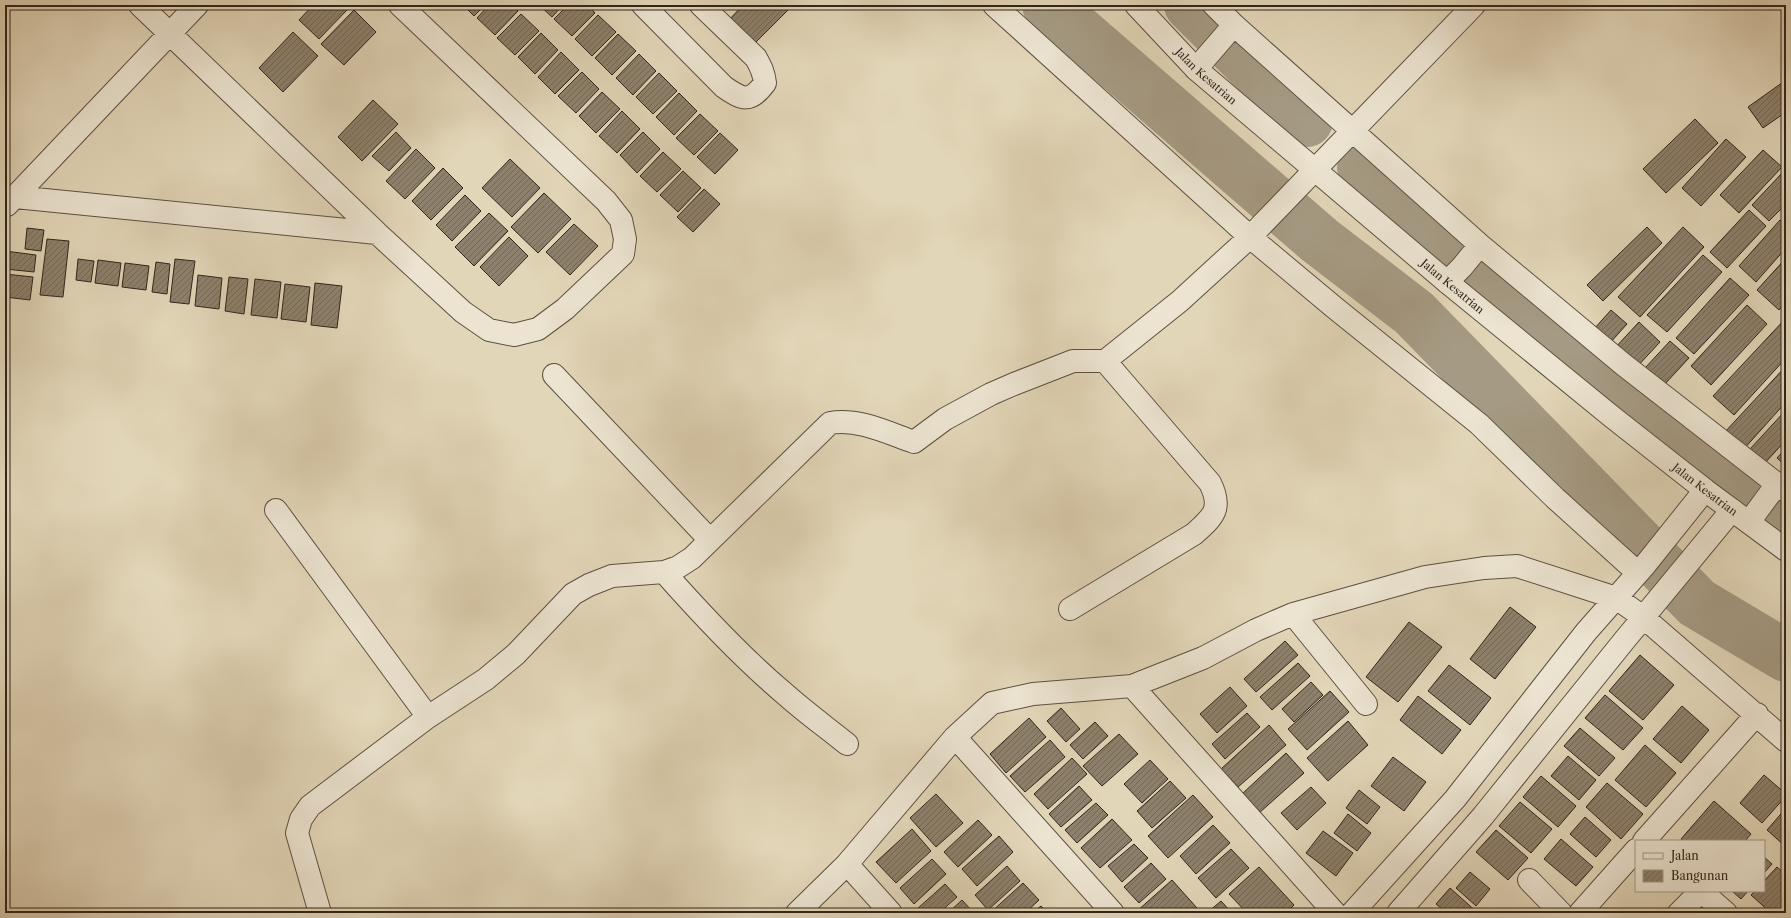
<svg xmlns="http://www.w3.org/2000/svg" width="1791" height="918" viewBox="0 0 1791 918" font-family="'Libre Caslon Text',serif">
<defs>
<pattern id="building-hatch" width="6" height="6" patternUnits="userSpaceOnUse"><rect width="6" height="6" fill="#8d816d"/><path d="M-1 1l2-2M0 6l6-6M5 7l2-2" fill="none" stroke="#746959"/></pattern>
</defs>
<rect width="100%" height="100%" fill="#e2d6b8"/>
<filter id="stains"><feTurbulence type="fractalNoise" baseFrequency=".005" numOctaves="4"/><feColorMatrix values="0 0 0 0 .2 0 0 0 0 .09 0 0 0 0 .02 0 0 0 .5 -.17"/></filter>
<radialGradient id="worn" r=".72"><stop offset=".6" stop-color="#630" stop-opacity="0"/><stop offset="1" stop-color="#630" stop-opacity=".3"/></radialGradient>
<g fill="none" stroke-linecap="round" stroke-linejoin="round">
<path stroke="#a59a83" stroke-width="52" d="M 1048,5 L 1319,240 L 1414,313 L 1697,603 L 1786,656
M 1190,5 L 1307,121
M 1363,168 L 1483,274 L 1734,480 L 1786,518"/>
</g>
<path fill="url(#building-hatch)" stroke="#30251b" d="M 313,5 L 342,5 L 347,10 L 319,39 L 299,20 Z
M 463,5 L 485,5 L 474,16 Z
M 489,5 L 512,5 L 518,11 L 495,35 L 477,18 Z
M 539,5 L 563,5 L 552,17 Z
M 568,5 L 588,5 L 595,13 L 572,36 L 554,19 Z
M 743,5 L 793,5 L 753,45 L 728,21 Z
M 354,10 L 376,32 L 344,65 L 321,44 Z
M 521,14 L 539,31 L 515,55 L 497,38 Z
M 598,15 L 616,32 L 592,56 L 575,39 Z
M 293,32 L 318,56 L 283,92 L 259,68 Z
M 541,33 L 558,50 L 535,74 L 518,57 Z
M 618,34 L 636,51 L 612,75 L 595,58 Z
M 561,52 L 579,70 L 555,94 L 538,77 Z
M 639,54 L 656,71 L 633,95 L 616,78 Z
M 582,72 L 599,89 L 576,113 L 558,96 Z
M 659,73 L 677,91 L 653,114 L 636,97 Z
M 1786,80 L 1786,112 L 1763,128 L 1748,107 Z
M 602,92 L 620,109 L 596,133 L 579,116 Z
M 679,93 L 697,111 L 674,135 L 656,117 Z
M 373,100 L 398,124 L 362,161 L 338,137 Z
M 622,111 L 640,129 L 617,153 L 599,136 Z
M 700,114 L 718,131 L 694,155 L 676,138 Z
M 1695,119 L 1718,143 L 1666,193 L 1643,169 Z
M 396,132 L 411,148 L 389,171 L 372,156 Z
M 643,132 L 660,149 L 637,173 L 620,155 Z
M 720,133 L 738,150 L 715,174 L 697,157 Z
M 1726,139 L 1746,157 L 1701,206 L 1682,188 Z
M 416,149 L 435,168 L 405,199 L 386,181 Z
M 1763,150 L 1782,167 L 1739,213 L 1720,195 Z
M 663,152 L 681,169 L 657,192 L 640,176 Z
M 510,159 L 540,188 L 512,217 L 482,188 Z
M 443,168 L 463,188 L 431,220 L 412,201 Z
M 683,171 L 701,188 L 678,212 L 660,195 Z
M 1783,172 L 1786,175 L 1786,204 L 1769,221 L 1752,205 Z
M 704,189 L 720,204 L 693,232 L 677,217 Z
M 544,193 L 571,219 L 538,253 L 511,227 Z
M 465,195 L 481,211 L 452,241 L 436,225 Z
M 1749,210 L 1766,226 L 1727,268 L 1710,252 Z
M 489,213 L 508,231 L 474,266 L 455,247 Z
M 1780,220 L 1786,226 L 1786,248 L 1756,282 L 1739,266 Z
M 574,224 L 598,246 L 570,275 L 546,252 Z
M 1647,227 L 1662,243 L 1603,301 L 1587,285 Z
M 1683,227 L 1704,247 L 1640,317 L 1618,297 Z
M 27,228 L 44,230 L 41,251 L 25,249 Z
M 509,237 L 528,256 L 499,286 L 480,267 Z
M 47,239 L 69,241 L 63,297 L 40,295 Z
M 5,251 L 36,255 L 34,272 L 5,269 Z
M 1703,255 L 1722,272 L 1667,332 L 1647,315 Z
M 1786,258 L 1786,302 L 1779,310 L 1757,290 Z
M 78,259 L 94,261 L 91,282 L 76,280 Z
M 175,259 L 195,261 L 189,304 L 170,302 Z
M 98,260 L 121,263 L 118,286 L 95,283 Z
M 156,262 L 170,264 L 167,294 L 152,292 Z
M 125,263 L 149,266 L 146,290 L 122,287 Z
M 5,274 L 33,277 L 30,300 L 5,297 Z
M 198,275 L 222,278 L 219,309 L 195,306 Z
M 229,277 L 248,279 L 244,314 L 225,311 Z
M 1730,278 L 1749,295 L 1694,354 L 1676,338 Z
M 255,279 L 281,282 L 277,318 L 251,315 Z
M 315,283 L 342,286 L 337,328 L 311,325 Z
M 285,284 L 310,287 L 306,322 L 281,319 Z
M 1747,305 L 1767,324 L 1711,385 L 1691,366 Z
M 1611,310 L 1627,324 L 1610,343 L 1594,329 Z
M 1786,318 L 1786,358 L 1734,415 L 1713,396 Z
M 1639,322 L 1660,342 L 1635,369 L 1614,349 Z
M 1670,341 L 1689,358 L 1664,385 L 1645,368 Z
M 1786,366 L 1786,402 L 1743,450 L 1724,433 Z
M 1786,410 L 1786,440 L 1765,463 L 1750,449 Z
M 1786,448 L 1786,466 L 1777,458 Z
M 1510,607 L 1536,627 L 1495,679 L 1470,659 Z
M 1409,622 L 1442,647 L 1398,702 L 1366,677 Z
M 1285,641 L 1298,655 L 1256,692 L 1244,679 Z
M 1640,655 L 1674,685 L 1643,720 L 1609,691 Z
M 1298,663 L 1310,676 L 1272,710 L 1260,697 Z
M 1449,665 L 1491,698 L 1470,725 L 1428,691 Z
M 1311,682 L 1323,695 L 1294,722 L 1282,709 Z
M 1230,687 L 1247,706 L 1217,733 L 1200,714 Z
M 1330,691 L 1349,712 L 1307,750 L 1288,729 Z
M 1605,695 L 1643,728 L 1623,750 L 1585,718 Z
M 1418,696 L 1461,730 L 1442,754 L 1400,720 Z
M 1682,706 L 1709,730 L 1681,763 L 1653,739 Z
M 1061,708 L 1080,729 L 1066,742 L 1047,721 Z
M 1247,713 L 1260,727 L 1225,759 L 1212,744 Z
M 1029,718 L 1046,737 L 1006,773 L 990,754 Z
M 1348,721 L 1368,745 L 1328,781 L 1307,758 Z
M 1095,722 L 1108,736 L 1083,759 L 1070,745 Z
M 1269,725 L 1286,745 L 1238,787 L 1221,769 Z
M 1580,728 L 1615,758 L 1599,776 L 1564,746 Z
M 1119,734 L 1138,754 L 1102,786 L 1083,766 Z
M 1050,740 L 1065,757 L 1025,792 L 1010,776 Z
M 1645,745 L 1676,773 L 1646,807 L 1615,780 Z
M 1286,753 L 1304,773 L 1259,813 L 1242,794 Z
M 1568,756 L 1596,780 L 1579,800 L 1551,776 Z
M 1393,757 L 1426,782 L 1404,811 L 1371,786 Z
M 1072,758 L 1087,774 L 1048,809 L 1034,794 Z
M 1150,760 L 1168,779 L 1142,803 L 1124,784 Z
M 1764,775 L 1786,794 L 1786,796 L 1762,823 L 1740,803 Z
M 1541,776 L 1576,806 L 1558,827 L 1523,797 Z
M 1170,781 L 1186,798 L 1152,828 L 1137,811 Z
M 1607,783 L 1643,814 L 1621,839 L 1586,807 Z
M 1079,786 L 1092,800 L 1061,827 L 1049,814 Z
M 1311,787 L 1326,803 L 1297,830 L 1281,813 Z
M 1359,790 L 1380,807 L 1367,824 L 1346,808 Z
M 936,794 L 963,823 L 936,847 L 910,818 Z
M 1193,795 L 1213,817 L 1168,858 L 1148,836 Z
M 1714,801 L 1751,834 L 1745,841 L 1684,841 L 1681,839 Z
M 1520,802 L 1552,829 L 1531,853 L 1499,826 Z
M 1096,803 L 1108,815 L 1077,843 L 1065,830 Z
M 1786,808 L 1786,847 L 1767,830 Z
M 1348,814 L 1371,833 L 1357,851 L 1334,833 Z
M 1585,817 L 1611,840 L 1596,857 L 1570,834 Z
M 1112,819 L 1132,840 L 1100,868 L 1081,848 Z
M 978,820 L 992,835 L 958,867 L 944,852 Z
M 1213,825 L 1230,843 L 1196,874 L 1180,856 Z
M 912,829 L 931,851 L 896,883 L 876,862 Z
M 1496,830 L 1528,858 L 1508,880 L 1476,852 Z
M 1323,831 L 1353,853 L 1336,876 L 1306,853 Z
M 999,836 L 1013,852 L 977,886 L 962,869 Z
M 1561,839 L 1593,867 L 1576,886 L 1544,859 Z
M 1134,844 L 1148,858 L 1122,882 L 1108,866 Z
M 1231,849 L 1249,868 L 1216,898 L 1198,878 Z
M 1764,857 L 1772,864 L 1764,873 Z
M 932,859 L 946,874 L 914,904 L 900,888 Z
M 1151,863 L 1166,879 L 1139,903 L 1124,887 Z
M 1007,866 L 1020,881 L 988,910 L 975,895 Z
M 1259,867 L 1294,905 L 1286,913 L 1247,913 L 1229,894 Z
M 1777,867 L 1786,875 L 1786,903 L 1777,913 L 1771,913 L 1751,895 L 1755,891 L 1764,891 L 1764,881 Z
M 1470,872 L 1490,889 L 1476,906 L 1456,888 Z
M 1172,880 L 1197,908 L 1191,913 L 1140,913 L 1137,911 Z
M 1023,883 L 1039,900 L 1025,913 L 990,913 Z
M 945,884 L 957,897 L 939,913 L 921,913 L 917,909 Z
M 1450,888 L 1478,913 L 1447,913 L 1436,904 Z
M 1732,891 L 1748,891 L 1741,899 Z
M 962,900 L 974,913 L 948,913 Z
M 1221,901 L 1232,913 L 1207,913 Z
M 1041,906 L 1048,913 L 1032,913 Z"/>
<g fill="none" stroke-linecap="round" stroke-linejoin="round">
<defs>
<path id="minor" d="M 140,5 L 377,233 L 463,312 L 489,330 L 514,335 L 538,329 L 565,309 L 623,254 L 625,239 L 621,220 L 606,201 L 400,5
M 643,5 L 724,87 C 743,100 750,103 765,83 C 764,73 761,67 756,58 L 701,5
M 994,5 L 1250,237 L 1335,308 L 1479,424 L 1555,498 L 1638,573
M 1214,5 L 1234,25 L 1480,245 L 1624,365 L 1786,491
M 1196,69 L 1234,25
M 15,197 L 377,233
M 7,205 L 197,5
M 1447,282 L 1462,267 L 1480,245
M 554,375 L 710,540
M 276,510 L 428,717
M 1749,522 L 1777,484
M 664,572 C 702,615 741,657 785,694 C 805,712 826,727 847,744
M 1070,609 L 1194,534 C 1213,517 1223,509 1210,483 L 1105,361
M 1293,614 L 1366,704
M 1132,686 L 1335,913
M 955,737 L 1113,913
M 1644,841 L 1757,714
M 847,864 L 891,913
M 1529,880 L 1561,913
M 320,913 L 297,833 L 301,819 L 310,806 L 428,717 L 486,679 L 516,654 L 573,594 L 589,585 L 612,576 L 664,572 L 678,567 L 692,558 L 830,423 C 859,418 888,433 914,442 L 945,419 L 991,394 L 1014,384 L 1073,361 L 1105,361 L 1180,301 L 1250,237 L 1474,5
M 797,913 L 847,864 L 955,737 L 992,703 L 1033,694 L 1132,686 L 1203,658 L 1256,630 L 1293,614 L 1425,577 L 1484,568 L 1517,566 L 1616,598 L 1643,617 L 1786,741
M 1352,913 L 1455,799 L 1586,632 L 1645,565 L 1705,490
M 1398,913 L 1483,816 L 1623,642 L 1732,510
M 1580,913 L 1636,850
M 1679,913 L 1701,891 L 1726,913"/>
<g id="tertiary">
<path id="s1" d="M 1136,5 L 1196,69 L 1447,282 L 1611,416 L 1705,490 L 1786,550"/>
</g>
</defs>
<use href="#minor" stroke="#5c5142" stroke-width="24"/>
<use href="#tertiary" stroke="#5c5142" stroke-width="24"/>
<use href="#minor" stroke="#ece4d1" stroke-width="22"/>
<use href="#tertiary" stroke="#ece4d1" stroke-width="22"/>
</g>
<g text-anchor="middle" dominant-baseline="central" stroke-width="3" stroke-linejoin="round" paint-order="stroke">
<g font-size="11" fill="#30251b" stroke="#ece4d1">
<text stroke="none"><textPath href="#s1" startOffset="100">Jalan Kesatrian</textPath></text>
<text stroke="none"><textPath href="#s1" startOffset="424">Jalan Kesatrian</textPath></text>
<text stroke="none"><textPath href="#s1" startOffset="748">Jalan Kesatrian</textPath></text>
</g>
</g>
<rect width="1791" height="918" fill="none" stroke="#e2d6b8" stroke-width="20"/>
<rect x="6" y="6" width="1779" height="906" fill="none" stroke="#30251b" stroke-width="2"/>
<rect x="10" y="10" width="1771" height="898" fill="none" stroke="#30251b"/>
<rect x="1635" y="840" width="130" height="52" fill="#ece4d1" stroke="#a19888"/>
<rect x="1643" y="853" width="20" height="6" fill="#ece4d1" stroke="#a19888"/>
<text x="1671" y="860" font-size="12" fill="#30251b">Jalan</text>
<rect x="1643" y="870" width="20" height="12" fill="url(#building-hatch)" stroke="#a19888"/>
<text x="1671" y="880" font-size="12" fill="#30251b">Bangunan</text>
<rect width="100%" height="100%" filter="url(#stains)"/>
<rect width="100%" height="100%" fill="url(#worn)"/>
</svg>
